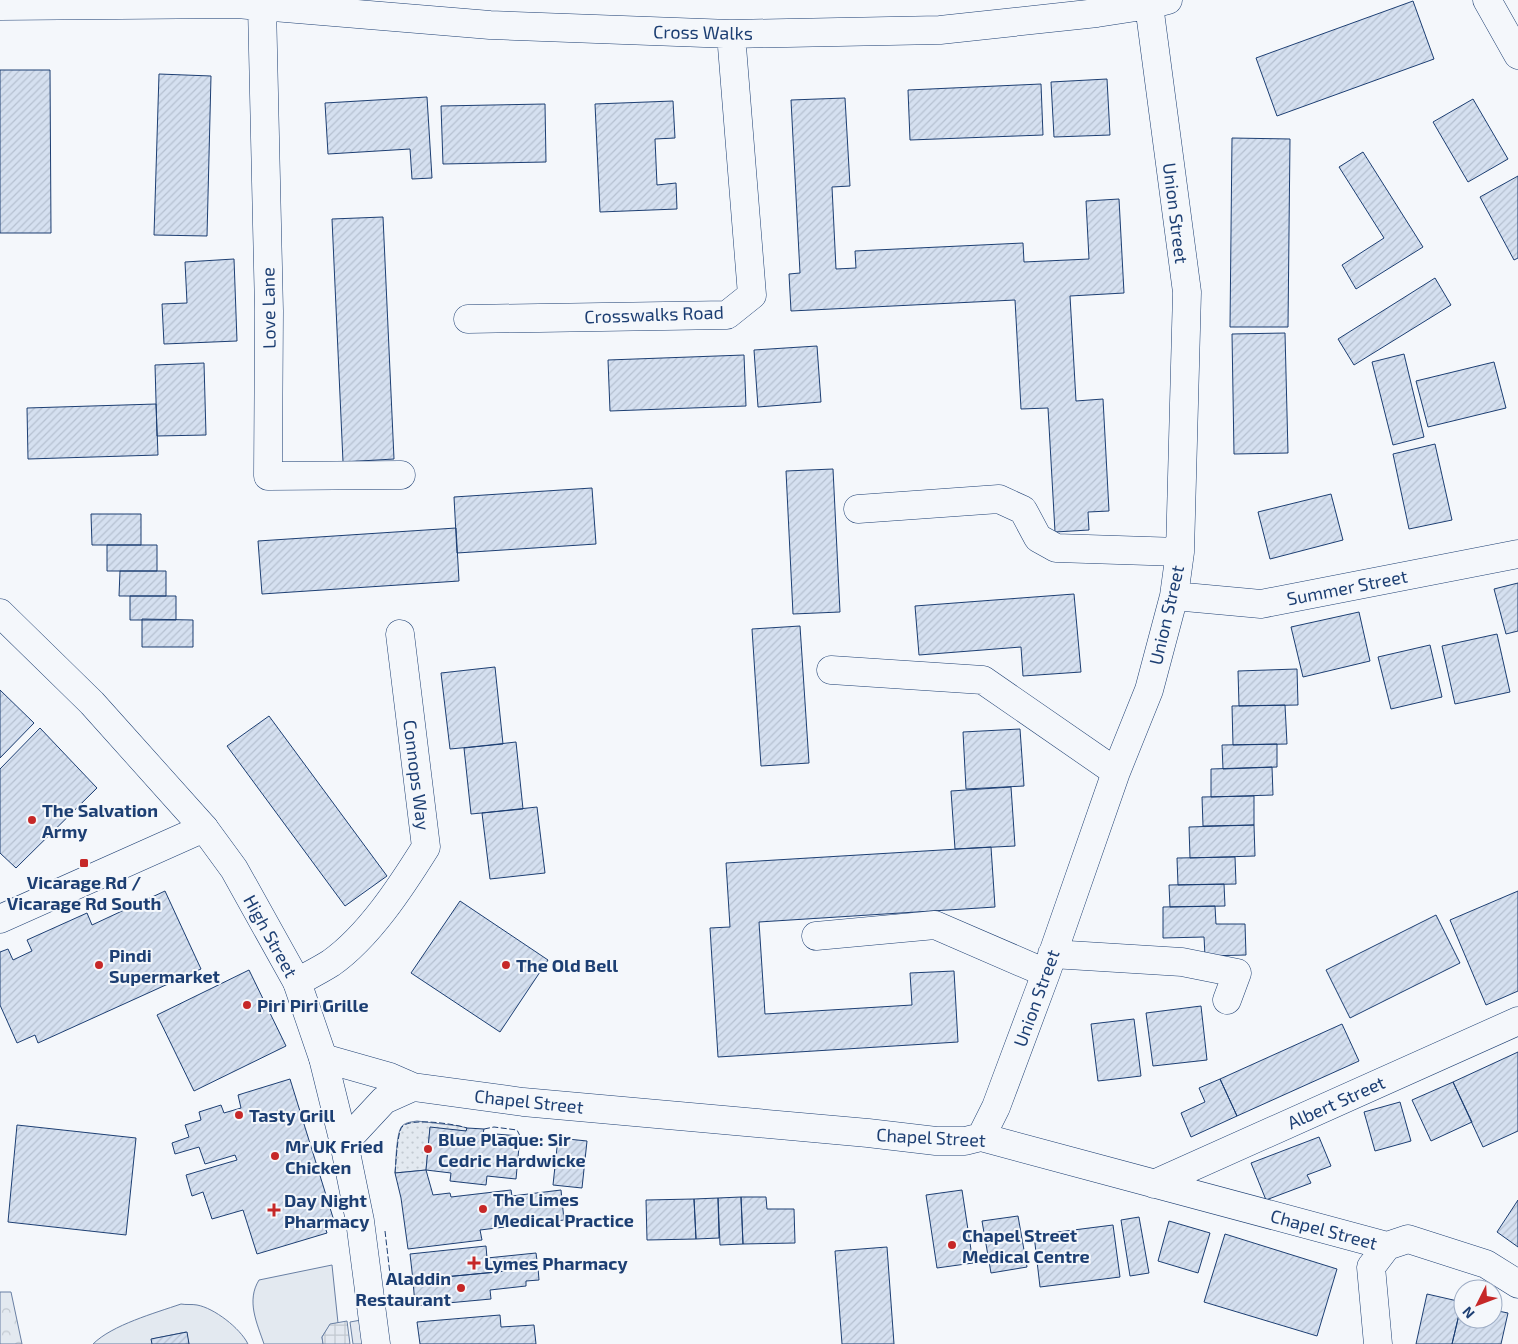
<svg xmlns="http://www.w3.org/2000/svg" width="1518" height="1344" viewBox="0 0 1518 1344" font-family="'Exo 2',sans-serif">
<defs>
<pattern id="grass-dots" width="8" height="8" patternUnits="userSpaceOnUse" patternTransform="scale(1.25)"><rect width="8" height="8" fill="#e3e9f0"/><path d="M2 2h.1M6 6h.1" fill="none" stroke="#c2c9d1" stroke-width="1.8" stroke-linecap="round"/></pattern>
<pattern id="forest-crowns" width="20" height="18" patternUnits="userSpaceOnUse" patternTransform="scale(1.25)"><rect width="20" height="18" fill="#e3e9f0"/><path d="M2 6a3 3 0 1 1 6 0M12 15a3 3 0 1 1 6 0" fill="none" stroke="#c2c9d1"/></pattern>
<pattern id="plaza-grid" width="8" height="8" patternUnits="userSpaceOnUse" patternTransform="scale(1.25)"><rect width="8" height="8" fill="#e3e8f0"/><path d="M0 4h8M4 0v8" fill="none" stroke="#c2c8d1"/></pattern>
<pattern id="building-hatch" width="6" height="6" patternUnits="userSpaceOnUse" patternTransform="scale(1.25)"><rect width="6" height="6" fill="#d5e0f0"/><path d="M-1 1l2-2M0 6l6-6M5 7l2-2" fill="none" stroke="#b6c1d1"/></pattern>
</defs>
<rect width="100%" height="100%" fill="#f4f7fb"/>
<path fill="url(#grass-dots)" stroke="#687fa3" d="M 417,1121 L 459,1126 L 467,1128 L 466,1131 L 430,1128 L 426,1170 L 395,1173 C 396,1163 396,1133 402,1126 C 406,1122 412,1122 417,1121 Z"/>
<path fill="url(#forest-crowns)" stroke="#687fa3" d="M 0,1292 L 11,1292 L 22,1344 L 0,1344 Z"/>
<path fill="#e3e9f0" stroke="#687fa3" d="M 332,1265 L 338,1323 L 330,1325 L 322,1337 L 323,1344 L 264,1344 C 257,1323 246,1301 259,1280 Z
M 181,1304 C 186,1305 192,1304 197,1305 C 214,1308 240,1328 248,1344 L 189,1344 L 186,1332 L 152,1339 L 152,1344 L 93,1344 C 112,1325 155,1313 181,1304 Z"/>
<path fill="#e3e8f0" stroke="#687fa3" d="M 361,1320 L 365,1344 L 353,1344 L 350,1322 Z"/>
<path fill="url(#plaza-grid)" stroke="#687fa3" d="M 347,1321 L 350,1344 L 323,1344 L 322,1337 L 330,1324 Z"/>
<path fill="url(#building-hatch)" stroke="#1d3f73" d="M 1413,1 L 1434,59 L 1277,116 L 1256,58 Z
M 0,70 L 50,70 L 51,233 L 0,233 Z
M 159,74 L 211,76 L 207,236 L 154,235 Z
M 1107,79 L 1110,135 L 1054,137 L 1051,82 Z
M 1041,84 L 1043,135 L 910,140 L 908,90 Z
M 427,97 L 432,178 L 412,179 L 410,149 L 328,154 L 325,103 Z
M 845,98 L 850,186 L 832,187 L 836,269 L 856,268 L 855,251 L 1023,243 L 1024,262 L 1089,259 L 1086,201 L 1119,199 L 1124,293 L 1070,296 L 1076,401 L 1103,399 L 1109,511 L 1088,512 L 1089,530 L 1055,532 L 1048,408 L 1021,409 L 1015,300 L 791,311 L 789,274 L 800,273 L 791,100 Z
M 1473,99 L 1508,159 L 1468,182 L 1433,122 Z
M 673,101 L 675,138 L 655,139 L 657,185 L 676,183 L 677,209 L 600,212 L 595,104 Z
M 545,104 L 546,162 L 443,164 L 441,106 Z
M 1232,138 L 1290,139 L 1288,327 L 1230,327 Z
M 1363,152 L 1423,247 L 1356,289 L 1342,265 L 1384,238 L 1339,167 Z
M 1518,176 L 1518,258 L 1514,260 L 1480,197 Z
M 383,217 L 394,459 L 343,462 L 332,219 Z
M 234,259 L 237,341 L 164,344 L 162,304 L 187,303 L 185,262 Z
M 1435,278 L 1451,305 L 1354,365 L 1338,339 Z
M 1285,333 L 1288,453 L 1234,454 L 1232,334 Z
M 817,346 L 821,402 L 758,407 L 754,350 Z
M 1404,354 L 1424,437 L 1393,445 L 1372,362 Z
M 744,355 L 746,406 L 610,411 L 608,360 Z
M 1494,362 L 1506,408 L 1428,427 L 1416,381 Z
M 204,363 L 206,435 L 157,436 L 155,365 Z
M 156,404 L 158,455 L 28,459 L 27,408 Z
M 1435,444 L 1452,520 L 1409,529 L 1393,454 Z
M 833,469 L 840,612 L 793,614 L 786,471 Z
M 592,488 L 596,544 L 457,553 L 454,497 Z
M 1331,494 L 1343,540 L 1270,559 L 1258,512 Z
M 91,514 L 141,514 L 141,545 L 92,545 Z
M 456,528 L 459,581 L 262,594 L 258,541 Z
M 107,545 L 157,545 L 157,571 L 107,571 Z
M 120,571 L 166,571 L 166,596 L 119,596 Z
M 1518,583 L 1518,631 L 1506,634 L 1494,589 Z
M 1074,594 L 1081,672 L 1023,676 L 1021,647 L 919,655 L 915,606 Z
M 130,596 L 176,596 L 176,620 L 130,620 Z
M 1359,612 L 1370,661 L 1303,677 L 1291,627 Z
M 142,619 L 193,620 L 193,647 L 142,647 Z
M 800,626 L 809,763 L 761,766 L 752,629 Z
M 1497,634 L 1510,692 L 1455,704 L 1442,646 Z
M 1430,645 L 1442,697 L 1391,709 L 1378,657 Z
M 495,667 L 503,744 L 450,749 L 441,673 Z
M 1297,669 L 1298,705 L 1239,706 L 1238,671 Z
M 0,690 L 34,723 L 0,758 Z
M 1285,705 L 1287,744 L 1233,745 L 1232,706 Z
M 269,716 L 387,876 L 345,906 L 227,746 Z
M 40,728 L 97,788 L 16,868 L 0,853 L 0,769 Z
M 1020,729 L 1024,786 L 966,789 L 963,732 Z
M 516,742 L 523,809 L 471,814 L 464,748 Z
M 1277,744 L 1277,767 L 1223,769 L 1222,745 Z
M 1272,767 L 1273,795 L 1211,797 L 1211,769 Z
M 1011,787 L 1015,846 L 955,849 L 951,791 Z
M 1254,796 L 1254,825 L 1203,826 L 1202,797 Z
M 537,807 L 545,873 L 490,879 L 482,813 Z
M 1254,825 L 1255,856 L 1190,858 L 1189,827 Z
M 991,847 L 995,907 L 759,922 L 765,1014 L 912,1005 L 910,973 L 954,971 L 958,1042 L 718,1057 L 710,928 L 730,927 L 726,863 Z
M 1235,857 L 1236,884 L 1178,885 L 1177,858 Z
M 1224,884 L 1225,906 L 1170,907 L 1169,885 Z
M 165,891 L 201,969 L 38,1043 L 35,1035 L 17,1043 L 0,1005 L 0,952 L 8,949 L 13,960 L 32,951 L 27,940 L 87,913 L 92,925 Z
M 1518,891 L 1518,991 L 1486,1005 L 1450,920 Z
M 460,901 L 548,960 L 500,1032 L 411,973 Z
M 1215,906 L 1216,924 L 1245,924 L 1246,955 L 1205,956 L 1204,937 L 1163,938 L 1163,907 Z
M 1436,915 L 1460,963 L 1350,1018 L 1326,970 Z
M 249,970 L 286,1046 L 194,1091 L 157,1015 Z
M 1201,1006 L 1207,1060 L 1153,1066 L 1146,1013 Z
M 1134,1019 L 1141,1076 L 1098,1081 L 1091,1024 Z
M 1342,1024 L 1359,1061 L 1237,1116 L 1220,1079 Z
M 1518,1052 L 1518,1131 L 1483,1147 L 1453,1082 Z
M 290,1079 L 335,1224 L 325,1227 L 327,1233 L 257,1254 L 243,1210 L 212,1219 L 203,1192 L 192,1196 L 186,1175 L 237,1160 L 235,1155 L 205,1164 L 199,1147 L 175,1154 L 172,1143 L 189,1137 L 185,1125 L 201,1120 L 199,1112 L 221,1105 L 224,1113 L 241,1108 L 238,1095 Z
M 1220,1079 L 1237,1116 L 1191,1137 L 1181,1113 L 1205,1102 L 1199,1088 Z
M 1453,1082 L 1472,1122 L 1431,1141 L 1412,1100 Z
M 1400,1102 L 1411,1141 L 1375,1151 L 1364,1112 Z
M 17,1125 L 136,1138 L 126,1235 L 8,1222 Z
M 430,1127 L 466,1131 L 467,1128 L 484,1129 L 483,1133 L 520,1136 L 516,1179 L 487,1176 L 486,1185 L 450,1181 L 451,1173 L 426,1170 Z
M 1319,1137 L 1331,1166 L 1307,1175 L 1311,1183 L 1266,1200 L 1251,1163 Z
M 558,1138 L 587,1141 L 582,1188 L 553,1185 Z
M 426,1170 L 433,1195 L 450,1193 L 451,1197 L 511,1190 L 512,1196 L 561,1190 L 564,1220 L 480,1230 L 482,1240 L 408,1249 L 401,1198 L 395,1173 Z
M 962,1190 L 973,1263 L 937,1268 L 926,1195 Z
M 741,1197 L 743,1244 L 720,1245 L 718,1198 Z
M 741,1197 L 766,1197 L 767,1209 L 794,1209 L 795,1243 L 743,1244 Z
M 718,1198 L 719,1238 L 696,1239 L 694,1199 Z
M 694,1199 L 696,1239 L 647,1240 L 646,1200 Z
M 1518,1200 L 1518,1247 L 1497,1232 Z
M 1018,1216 L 1027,1267 L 991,1273 L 982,1221 Z
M 1139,1217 L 1149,1273 L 1130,1276 L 1121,1220 Z
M 1169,1221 L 1210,1233 L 1198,1273 L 1158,1261 Z
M 1113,1225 L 1120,1277 L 1040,1287 L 1034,1235 Z
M 1225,1234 L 1337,1269 L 1317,1336 L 1204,1302 Z
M 486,1246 L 487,1258 L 536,1253 L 538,1268 L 413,1280 L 410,1254 Z
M 887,1247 L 894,1344 L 842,1344 L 835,1251 Z
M 538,1268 L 539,1280 L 526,1281 L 526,1286 L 490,1290 L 491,1299 L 415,1306 L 413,1280 Z
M 1427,1294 L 1462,1302 L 1452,1344 L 1416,1344 Z
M 1462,1302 L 1463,1303 L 1463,1319 L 1493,1319 L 1493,1310 L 1508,1313 L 1501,1344 L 1452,1344 Z
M 500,1315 L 501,1327 L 534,1325 L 536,1344 L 420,1344 L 417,1322 Z
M 187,1332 L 189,1344 L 152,1344 L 151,1339 Z"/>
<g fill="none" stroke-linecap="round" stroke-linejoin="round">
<defs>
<path id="minor" d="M 1487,0 L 1518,55
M 0,6 L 237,4 L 490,25 L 731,34 L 940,30 L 1097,13 L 1149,5 L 1168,0
M 262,6 L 269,311 L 268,476 L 401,475
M 468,319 L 727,315 L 752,295 L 731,34
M 858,509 L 999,499 L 1023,510 L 1038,538 L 1056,548 L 1180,552
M 1174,596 L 1261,604 L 1518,554
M 831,670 L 983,680 L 1116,772
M 0,919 L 204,828
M 816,936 L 935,925 L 1046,973
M 1052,954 L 1182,962 L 1237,973 L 1227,1000
M 297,982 C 308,976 320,970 331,963 C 369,936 401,887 426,847 L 400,634
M 323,1058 L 390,1077 L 413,1087 L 523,1102 L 868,1133 L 936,1141 L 965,1141 L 981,1137 L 1387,1246 L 1408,1239 L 1486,1264 L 1518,1284
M 981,1137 L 996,1107 L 1046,973 L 1116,772 L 1149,690 L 1174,596 L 1180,552 L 1187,292 L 1149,5
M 344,1143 L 384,1100 L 413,1087
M 1154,1184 L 1518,1021
M 1378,1344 L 1371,1267 L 1387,1246"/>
<path id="highway" d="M 0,613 L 92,703 L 204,828 L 234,869 L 297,982 L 323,1058 L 344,1143 L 360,1221 L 376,1344"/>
</defs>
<use href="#minor" stroke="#1d3f73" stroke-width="29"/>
<use href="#highway" stroke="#1d3f73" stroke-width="29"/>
<use href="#minor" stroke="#f4f7fb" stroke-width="28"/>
<use href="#highway" stroke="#f4f7fb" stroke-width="28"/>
<path stroke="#1d3f73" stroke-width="1" stroke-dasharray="6 2.5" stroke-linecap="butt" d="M 484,1129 L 494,1127 L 517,1130 L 520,1136
M 395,1173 C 396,1165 397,1133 402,1127 C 410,1117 455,1124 467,1128
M 385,1231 L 391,1283"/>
</g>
<g fill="#c62828" stroke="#f4f7fb" stroke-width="2">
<circle cx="32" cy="820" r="5"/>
<rect x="79" y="858" width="10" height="10" rx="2.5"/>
<circle cx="99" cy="965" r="5"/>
<circle cx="506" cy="965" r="5"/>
<circle cx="247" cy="1005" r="5"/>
<circle cx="239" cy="1115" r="5"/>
<circle cx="428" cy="1149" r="5"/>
<circle cx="275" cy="1156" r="5"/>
<circle cx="483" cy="1209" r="5"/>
<path d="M271.5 1202.5h5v5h5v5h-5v5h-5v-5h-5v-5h5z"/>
<circle cx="952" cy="1245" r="5"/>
<path d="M471.5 1255.5h5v5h5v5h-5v5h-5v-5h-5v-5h5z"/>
<circle cx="461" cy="1288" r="5"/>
</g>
<g text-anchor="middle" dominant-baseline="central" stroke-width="4" stroke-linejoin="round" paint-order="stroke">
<g font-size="18" fill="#1d3f73" stroke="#f4f7fb">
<text transform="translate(703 32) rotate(1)">Cross Walks</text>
<text transform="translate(1176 213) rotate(83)">Union Street</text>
<text transform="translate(268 308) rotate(-91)">Love Lane</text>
<text transform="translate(654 314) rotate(-2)">Crosswalks Road</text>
<text transform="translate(1347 587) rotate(-11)">Summer Street</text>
<text transform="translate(1166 615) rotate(-77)">Union Street</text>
<text transform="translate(417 775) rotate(83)">Connops Way</text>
<text transform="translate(271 936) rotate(61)">High Street</text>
<text transform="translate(1036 998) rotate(-70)">Union Street</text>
<text transform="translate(529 1101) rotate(6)">Chapel Street</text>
<text transform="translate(1336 1102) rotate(-24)">Albert Street</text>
<text transform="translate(931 1137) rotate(3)">Chapel Street</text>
<text transform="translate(1324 1229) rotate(15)">Chapel Street</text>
</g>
<g font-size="18" font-weight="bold" fill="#1d3f73" stroke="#f4f7fb" text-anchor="start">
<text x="42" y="810">The Salvation<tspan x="42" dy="21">Army</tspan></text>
<text x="84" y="882" text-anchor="middle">Vicarage Rd /<tspan x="84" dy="21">Vicarage Rd South</tspan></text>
<text x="109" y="955">Pindi<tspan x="109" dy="21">Supermarket</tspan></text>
<text x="516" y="965">The Old Bell</text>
<text x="257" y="1005">Piri Piri Grille</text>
<text x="249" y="1115">Tasty Grill</text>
<text x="438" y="1139">Blue Plaque: Sir<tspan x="438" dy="21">Cedric Hardwicke</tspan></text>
<text x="285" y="1146">Mr UK Fried<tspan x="285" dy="21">Chicken</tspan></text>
<text x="493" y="1199">The Limes<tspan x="493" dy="21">Medical Practice</tspan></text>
<text x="284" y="1200">Day Night<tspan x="284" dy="21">Pharmacy</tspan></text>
<text x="962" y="1235">Chapel Street<tspan x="962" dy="21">Medical Centre</tspan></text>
<text x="484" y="1263">Lymes Pharmacy</text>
<text x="451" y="1278" text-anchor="end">Aladdin<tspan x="451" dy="21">Restaurant</tspan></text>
</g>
</g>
<g transform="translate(1478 1304) rotate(228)"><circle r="24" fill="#f4f7fb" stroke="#9eadc5"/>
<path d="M0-4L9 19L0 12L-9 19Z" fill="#c62828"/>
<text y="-8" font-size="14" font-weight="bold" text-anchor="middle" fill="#1d3f73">N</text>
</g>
</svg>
